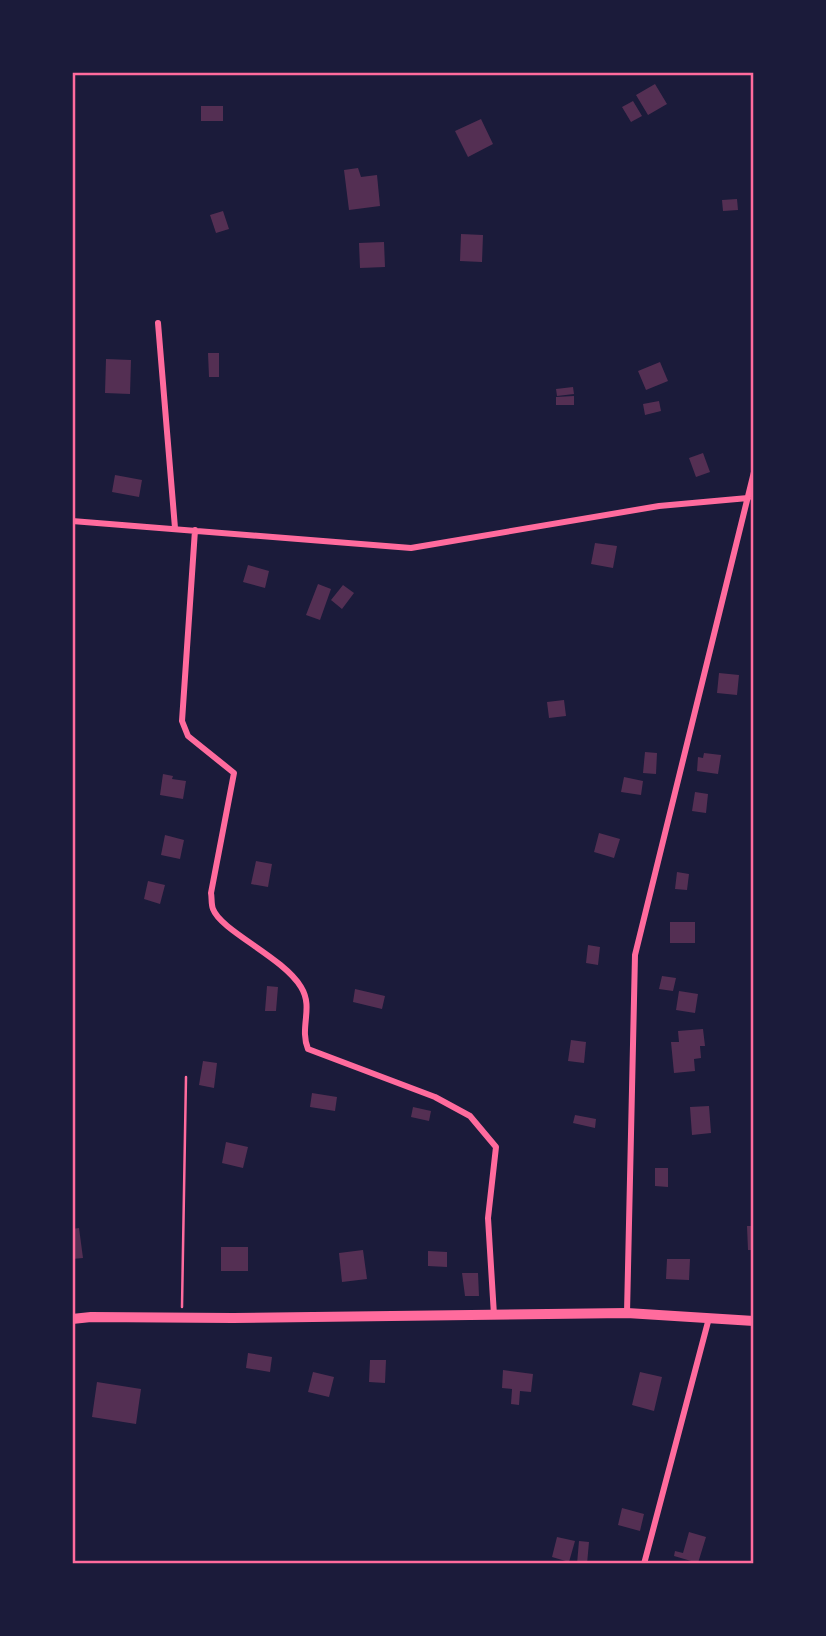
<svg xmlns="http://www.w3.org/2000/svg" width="826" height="1636" viewBox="0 0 826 1636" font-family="Manrope,sans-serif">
<rect width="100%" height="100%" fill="#1b1b3a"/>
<path fill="#542f53" d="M 655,84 L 667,104 L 648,115 L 636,95 Z
M 633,101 L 642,116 L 631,122 L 622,107 Z
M 201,106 L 223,106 L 223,121 L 201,121 Z
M 481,119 L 493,144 L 468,157 L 455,131 Z
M 358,168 L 361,177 L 377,175 L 380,206 L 349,210 L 344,170 Z
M 737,199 L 738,210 L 723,211 L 722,200 Z
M 223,211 L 229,229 L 216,233 L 210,215 Z
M 461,234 L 483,235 L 482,262 L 460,261 Z
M 384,242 L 385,267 L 360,268 L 359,243 Z
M 208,353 L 219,353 L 219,377 L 209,377 Z
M 106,359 L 131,360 L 130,394 L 105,393 Z
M 660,362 L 668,381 L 646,390 L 638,371 Z
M 573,387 L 574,394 L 557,396 L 556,389 Z
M 574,396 L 574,405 L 556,405 L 556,397 Z
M 659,401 L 661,411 L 645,415 L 643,404 Z
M 703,453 L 710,472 L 696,477 L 689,458 Z
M 115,475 L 142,480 L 139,497 L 112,492 Z
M 595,543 L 617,546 L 613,568 L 591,564 Z
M 248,565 L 269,571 L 265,588 L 243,582 Z
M 318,584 L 331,589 L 320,620 L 306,615 Z
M 343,585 L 354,593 L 342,609 L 331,600 Z
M 719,673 L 739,675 L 737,695 L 717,693 Z
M 564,700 L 566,716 L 549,718 L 547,702 Z
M 645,752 L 657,753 L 656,774 L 643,773 Z
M 704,753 L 721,755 L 718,774 L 697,771 L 698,757 L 703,758 Z
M 163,774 L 173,776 L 172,779 L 186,781 L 183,799 L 160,795 Z
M 624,777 L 643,781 L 641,795 L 621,792 Z
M 695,792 L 708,794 L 706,813 L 692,811 Z
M 599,833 L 620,839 L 614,858 L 594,852 Z
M 165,835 L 184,840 L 180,859 L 161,855 Z
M 256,861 L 272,864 L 268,887 L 251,884 Z
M 677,872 L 689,874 L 687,890 L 675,889 Z
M 148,881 L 165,885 L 160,904 L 144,899 Z
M 670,922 L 695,922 L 695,943 L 670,943 Z
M 588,945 L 600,947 L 598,965 L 586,963 Z
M 662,976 L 676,978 L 673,991 L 659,989 Z
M 267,986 L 278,987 L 276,1011 L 265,1011 Z
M 355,989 L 385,996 L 382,1009 L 353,1002 Z
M 679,991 L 698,994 L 695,1013 L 676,1010 Z
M 703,1029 L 705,1046 L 700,1046 L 701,1058 L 694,1059 L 695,1071 L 674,1073 L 671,1042 L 679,1042 L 678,1031 Z
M 571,1040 L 586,1042 L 584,1063 L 568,1061 Z
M 203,1061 L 217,1063 L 214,1088 L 199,1085 Z
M 312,1093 L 337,1097 L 335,1111 L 310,1107 Z
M 709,1106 L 711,1133 L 692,1135 L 690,1107 Z
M 413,1107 L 431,1111 L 429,1121 L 411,1117 Z
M 575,1115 L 596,1119 L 595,1128 L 573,1123 Z
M 226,1142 L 248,1147 L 243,1168 L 222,1163 Z
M 655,1168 L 668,1168 L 668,1187 L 655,1186 Z
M 747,1226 L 754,1226 L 754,1250 L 748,1250 Z
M 79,1228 L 83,1258 L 72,1259 L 72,1229 Z
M 221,1247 L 248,1247 L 248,1271 L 221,1271 Z
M 363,1250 L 367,1279 L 342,1282 L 339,1253 Z
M 428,1251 L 447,1252 L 447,1267 L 428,1266 Z
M 667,1259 L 690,1259 L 689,1280 L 666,1279 Z
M 462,1273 L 478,1273 L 479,1296 L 465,1296 Z
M 248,1353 L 272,1357 L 270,1372 L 246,1368 Z
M 370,1360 L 386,1360 L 385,1383 L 369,1382 Z
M 503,1370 L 533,1374 L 531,1392 L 520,1391 L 519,1405 L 511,1404 L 512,1389 L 502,1388 Z
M 313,1372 L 334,1377 L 329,1397 L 308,1392 Z
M 640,1372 L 662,1377 L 654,1411 L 632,1405 Z
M 97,1382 L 141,1389 L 136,1424 L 92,1417 Z
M 622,1508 L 644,1514 L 640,1531 L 618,1525 Z
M 689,1532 L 706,1537 L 698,1563 L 674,1556 L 675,1551 L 683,1553 Z
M 557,1537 L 575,1541 L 569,1562 L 552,1557 Z
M 579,1541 L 589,1542 L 587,1564 L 577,1564 Z"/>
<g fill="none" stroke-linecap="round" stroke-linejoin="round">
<path stroke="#ff6b9d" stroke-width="2.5" d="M 182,1307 L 186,1077"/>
<path stroke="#ff6b9d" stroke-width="6" d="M 158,323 L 175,528
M 72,521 L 411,548 L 659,506 L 748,498
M 195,530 L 182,721 L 188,736 L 234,773 L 211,893 C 212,898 211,904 213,909 C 221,931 283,957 301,987 C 314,1008 299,1027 308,1049 L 435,1097 L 470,1116 L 496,1147 L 488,1218 L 494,1315
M 627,1313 L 635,955 L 754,472
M 644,1564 L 709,1318"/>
<path stroke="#ff6b9d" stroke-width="10" d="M 72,1319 L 91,1317 L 233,1318 L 627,1313 L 754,1321"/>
</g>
<rect width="826" height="1636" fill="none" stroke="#1b1b3a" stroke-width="147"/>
<rect x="74" y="74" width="678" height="1488" fill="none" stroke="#ff6b9d" stroke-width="2.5"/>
</svg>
